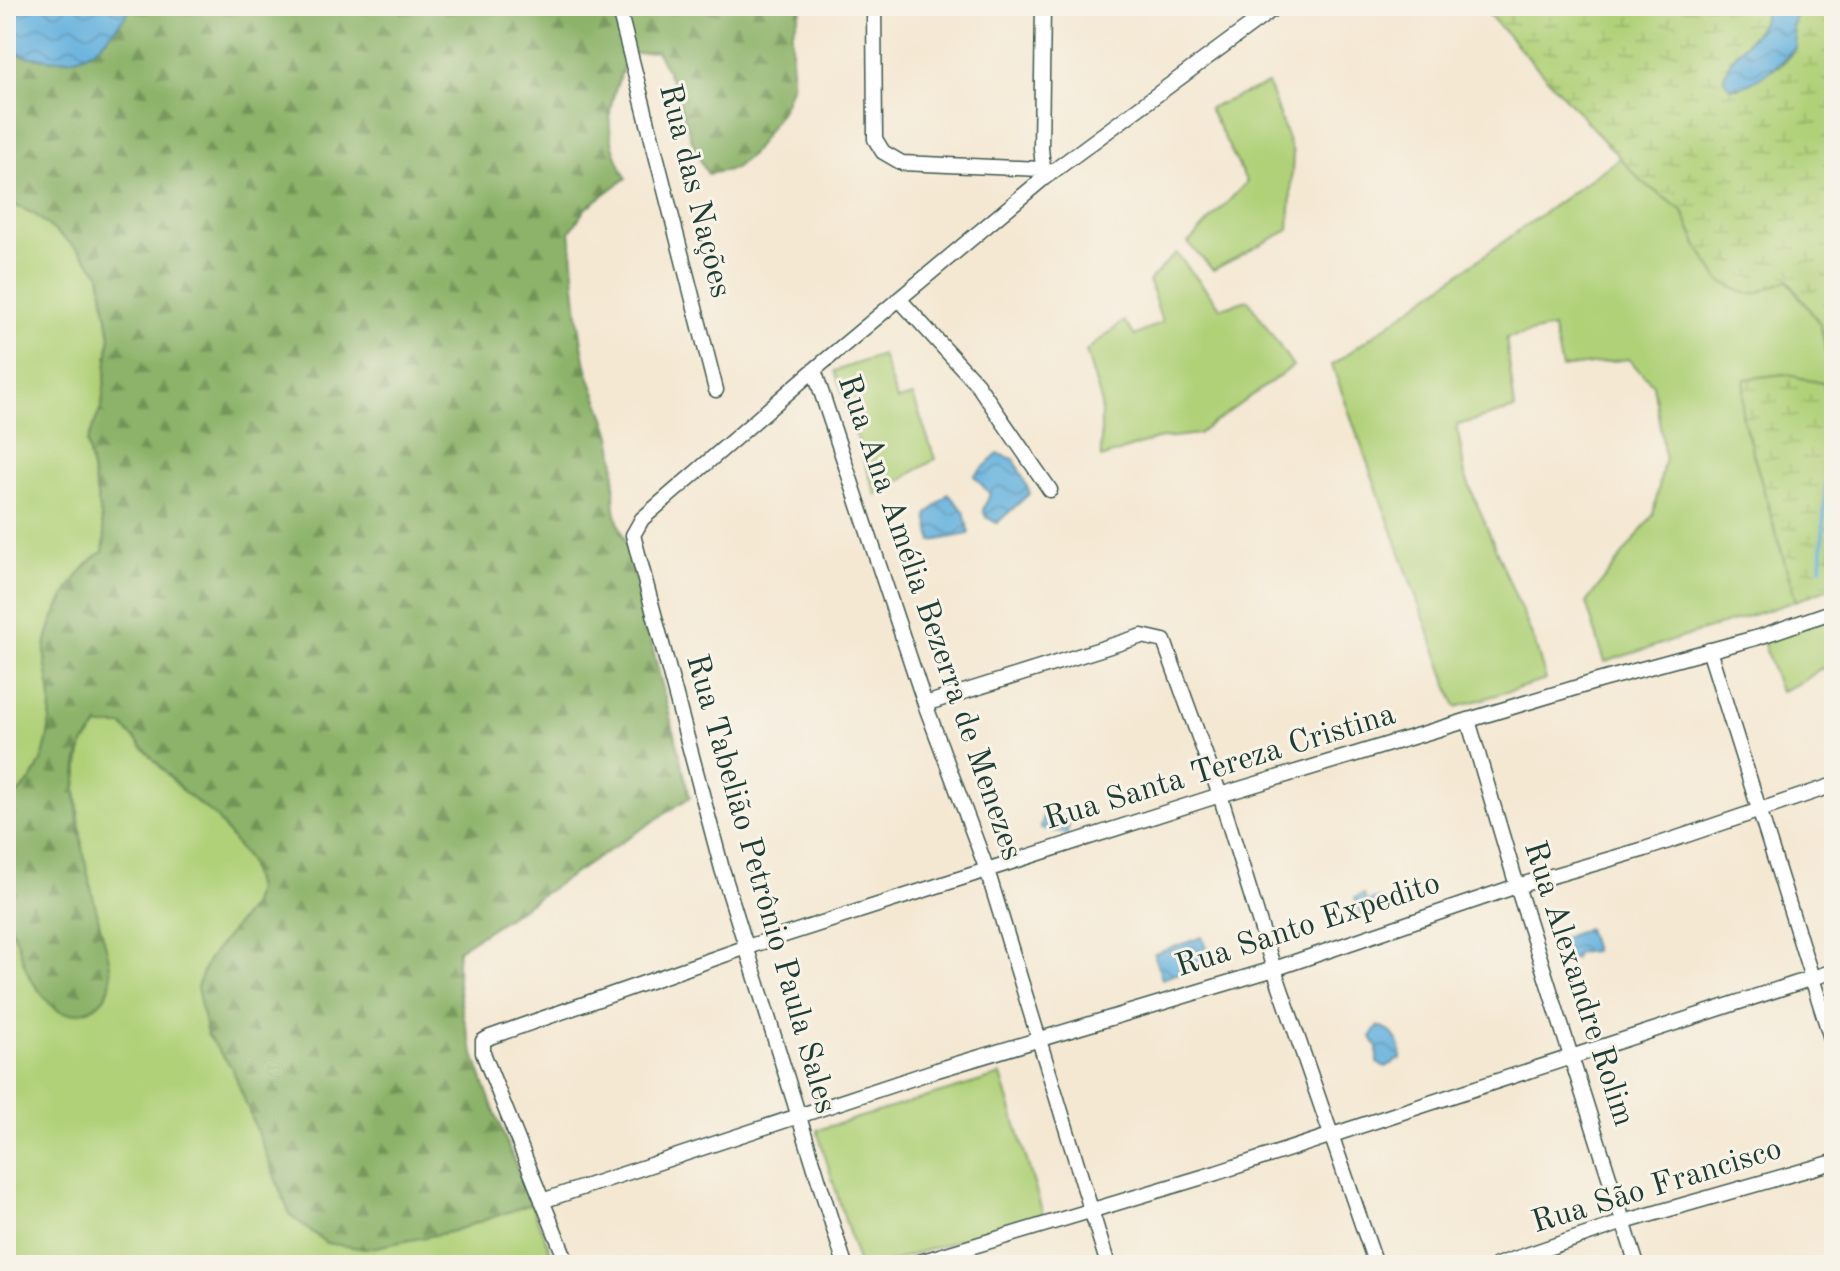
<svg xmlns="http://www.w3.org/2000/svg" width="1840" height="1271" viewBox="0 0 1840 1271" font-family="'Old Standard TT',serif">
<defs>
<pattern id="forest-firs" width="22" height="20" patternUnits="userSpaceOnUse" patternTransform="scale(2)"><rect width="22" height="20" fill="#8cb369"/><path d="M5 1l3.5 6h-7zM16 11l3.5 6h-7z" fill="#729357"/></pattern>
<pattern id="wetland-marsh" width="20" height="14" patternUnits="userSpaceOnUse" patternTransform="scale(2)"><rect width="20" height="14" fill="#b1d179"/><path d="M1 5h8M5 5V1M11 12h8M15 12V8" fill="none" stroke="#98b469"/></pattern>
<pattern id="water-waves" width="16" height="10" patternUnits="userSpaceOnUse" patternTransform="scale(2)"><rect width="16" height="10" fill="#64b1de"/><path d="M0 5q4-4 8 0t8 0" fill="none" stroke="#5291b5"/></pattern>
</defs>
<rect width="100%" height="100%" fill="#f7f3e8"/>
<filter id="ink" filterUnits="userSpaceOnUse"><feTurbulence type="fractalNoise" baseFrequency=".0125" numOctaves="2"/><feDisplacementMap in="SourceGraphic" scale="16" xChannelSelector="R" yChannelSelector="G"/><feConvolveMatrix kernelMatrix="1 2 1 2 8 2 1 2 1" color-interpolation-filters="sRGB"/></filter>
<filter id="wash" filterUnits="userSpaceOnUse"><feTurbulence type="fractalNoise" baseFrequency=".006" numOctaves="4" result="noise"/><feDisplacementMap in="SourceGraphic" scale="32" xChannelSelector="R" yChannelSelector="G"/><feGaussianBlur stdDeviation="1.8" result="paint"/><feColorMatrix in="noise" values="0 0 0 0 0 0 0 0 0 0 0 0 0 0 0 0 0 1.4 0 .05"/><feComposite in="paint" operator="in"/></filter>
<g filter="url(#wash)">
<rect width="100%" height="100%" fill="#f4e8d3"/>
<path fill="#b1d179" stroke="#688756" stroke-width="2" d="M 1268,84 L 1293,153 L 1289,230 L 1213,270 L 1188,243 L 1247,182 L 1209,108 Z
M 1621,157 L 1641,181 L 1683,211 L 1698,247 L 1744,293 L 1757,293 L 1787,280 L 1820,324 L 1834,386 L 1784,374 L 1746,379 L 1742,415 L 1796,601 L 1605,662 L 1586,603 L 1653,515 L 1665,457 L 1653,384 L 1628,359 L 1562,368 L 1553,328 L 1506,338 L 1515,409 L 1457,425 L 1465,475 L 1535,643 L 1546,680 L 1456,707 L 1332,365 Z
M 6,201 L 34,214 L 80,251 L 100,274 L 110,336 L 102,405 L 87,443 L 105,538 L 103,552 C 78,565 47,621 45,650 C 44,668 52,687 51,705 C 50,741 41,784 6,800 Z
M 1176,253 L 1221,308 L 1248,300 L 1293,366 L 1198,434 L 1156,439 L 1101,458 L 1101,401 L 1086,351 L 1124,321 L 1135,336 L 1162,322 L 1149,281 Z
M 882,355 L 897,400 L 913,396 L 935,459 L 876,495 L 835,371 Z
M 1834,618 L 1834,676 L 1821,668 L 1804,681 L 1780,692 L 1762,639 Z
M 110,724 L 123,726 L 183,791 L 216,817 L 249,862 L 256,889 L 252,905 L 208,960 L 207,1035 L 232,1068 L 290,1215 L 450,1232 L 531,1204 L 556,1265 L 6,1265 L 6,922 L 18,937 L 29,976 L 83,856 L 76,787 L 82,747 L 98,726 Z
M 1001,1075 L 1043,1214 L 879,1265 L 859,1265 L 817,1130 Z"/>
<path fill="url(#forest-firs)" stroke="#56784e" stroke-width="2" d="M 133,6 L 803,6 L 792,33 L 792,84 L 783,108 L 753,152 L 734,169 L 708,174 C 684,135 681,89 656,51 L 629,54 C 608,105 600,125 626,178 L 585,209 L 570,232 C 575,274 576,318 585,360 C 590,387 606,413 612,441 C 621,483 604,497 626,542 L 690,797 L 458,950 C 449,1020 506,1136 531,1204 L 450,1232 L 366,1249 L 326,1243 L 290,1215 L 232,1068 L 207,1035 L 197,987 L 208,960 L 252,905 L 256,889 L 249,862 L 216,817 L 183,791 L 123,726 L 98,726 C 93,732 86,739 83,746 C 63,785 90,883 100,925 C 105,944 113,966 110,985 C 106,1008 69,1024 52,1006 C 45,998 35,987 30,977 C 19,958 22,942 6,922 L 6,800 C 41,784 50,741 51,705 C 52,687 44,668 45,650 C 47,621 78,566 103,552 L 105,538 L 87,443 L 102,405 L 110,336 L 100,274 L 80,251 L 34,214 L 6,201 L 6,52 C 77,67 89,64 133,6 Z"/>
<path fill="url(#wetland-marsh)" stroke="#688756" stroke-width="2" d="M 1481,6 L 1766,6 C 1764,38 1730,47 1724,79 L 1731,88 L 1738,88 L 1781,65 L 1796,48 L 1792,24 L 1799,6 L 1834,6 L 1834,377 L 1820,324 L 1788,280 L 1757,293 L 1744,293 L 1720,281 L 1698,247 L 1683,211 L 1641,181 Z
M 1784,374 L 1834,386 L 1834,586 L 1796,601 L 1742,415 L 1745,379 Z"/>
<path fill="url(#water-waves)" stroke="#427789" stroke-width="2" d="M 6,6 L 133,6 C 88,65 78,67 6,52 Z
M 1766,6 L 1799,6 L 1792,24 L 1796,48 C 1781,63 1754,87 1730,88 L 1724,79 C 1731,45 1764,39 1766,6 Z
M 998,454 L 1014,459 L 1030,493 L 997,523 L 986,517 L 983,510 L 990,494 L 974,476 Z
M 948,494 L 964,511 L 969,534 L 932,541 L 927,515 Z
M 1044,814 L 1070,819 L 1067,834 L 1041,828 Z
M 1364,894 L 1366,902 L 1379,898 L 1382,907 L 1361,915 L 1355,898 Z
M 1587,928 L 1594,951 L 1577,953 L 1573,959 L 1567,957 L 1561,939 Z
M 1202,937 L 1211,962 L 1162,979 L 1154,954 Z
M 1378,1026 C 1393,1029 1402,1044 1401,1059 L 1386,1067 L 1377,1063 L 1377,1047 L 1371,1037 Z"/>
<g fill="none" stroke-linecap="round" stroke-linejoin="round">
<path stroke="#64b1de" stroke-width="4" d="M 1821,568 L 1826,480 L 1834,463"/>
</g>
</g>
<g filter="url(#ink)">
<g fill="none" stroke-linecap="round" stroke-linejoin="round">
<defs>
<path id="minor" d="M 618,6 L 716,390
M 874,6 L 875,139 L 883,152 L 902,163 L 1041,169
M 1043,6 L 1041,148 L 1044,177
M 899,299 L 977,384 L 1050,490
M 814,370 L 642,519 L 633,535 L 722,869 L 845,1265
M 1709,650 L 1834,1048
M 925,704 L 1142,636 L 1164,641 L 1220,795 L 1274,969 L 1376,1265
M 1468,720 L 1517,886 L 1637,1265
M 542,1201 L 937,1070 L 1274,969 L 1517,886 L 1645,849 L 1834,785
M 568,1265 L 483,1053 L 483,1041 L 490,1037 L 747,947 L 1220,795 L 1598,681 L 1759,637 L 1834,611
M 910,1265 L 1216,1173 L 1834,971
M 1108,1265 L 987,870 L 925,704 L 814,370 L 1044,178 L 1277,6
M 1497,1265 L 1624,1222 L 1834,1162"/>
</defs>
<use href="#minor" stroke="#3f574c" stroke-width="17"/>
<use href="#minor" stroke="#fff" stroke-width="14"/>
</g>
</g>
<g text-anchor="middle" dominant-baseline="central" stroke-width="6" stroke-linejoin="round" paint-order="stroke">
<g font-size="32" fill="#1f3d34" stroke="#f7f3e8">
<text transform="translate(694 191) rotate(76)">Rua das Nações</text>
<text transform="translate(929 618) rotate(71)">Rua Ana Amélia Bezerra de Menezes</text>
<text transform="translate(1220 768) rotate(-17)">Rua Santa Tereza Cristina</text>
<text transform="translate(760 884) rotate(74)">Rua Tabelião Petrônio Paula Sales</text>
<text transform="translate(1308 926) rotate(-18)">Rua Santo Expedito</text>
<text transform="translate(1578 984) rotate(72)">Rua Alexandre Rolim</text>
<text transform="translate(1657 1187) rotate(-17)">Rua São Francisco</text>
</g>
</g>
<rect width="1840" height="1271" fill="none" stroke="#f7f3e8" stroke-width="32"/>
</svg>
